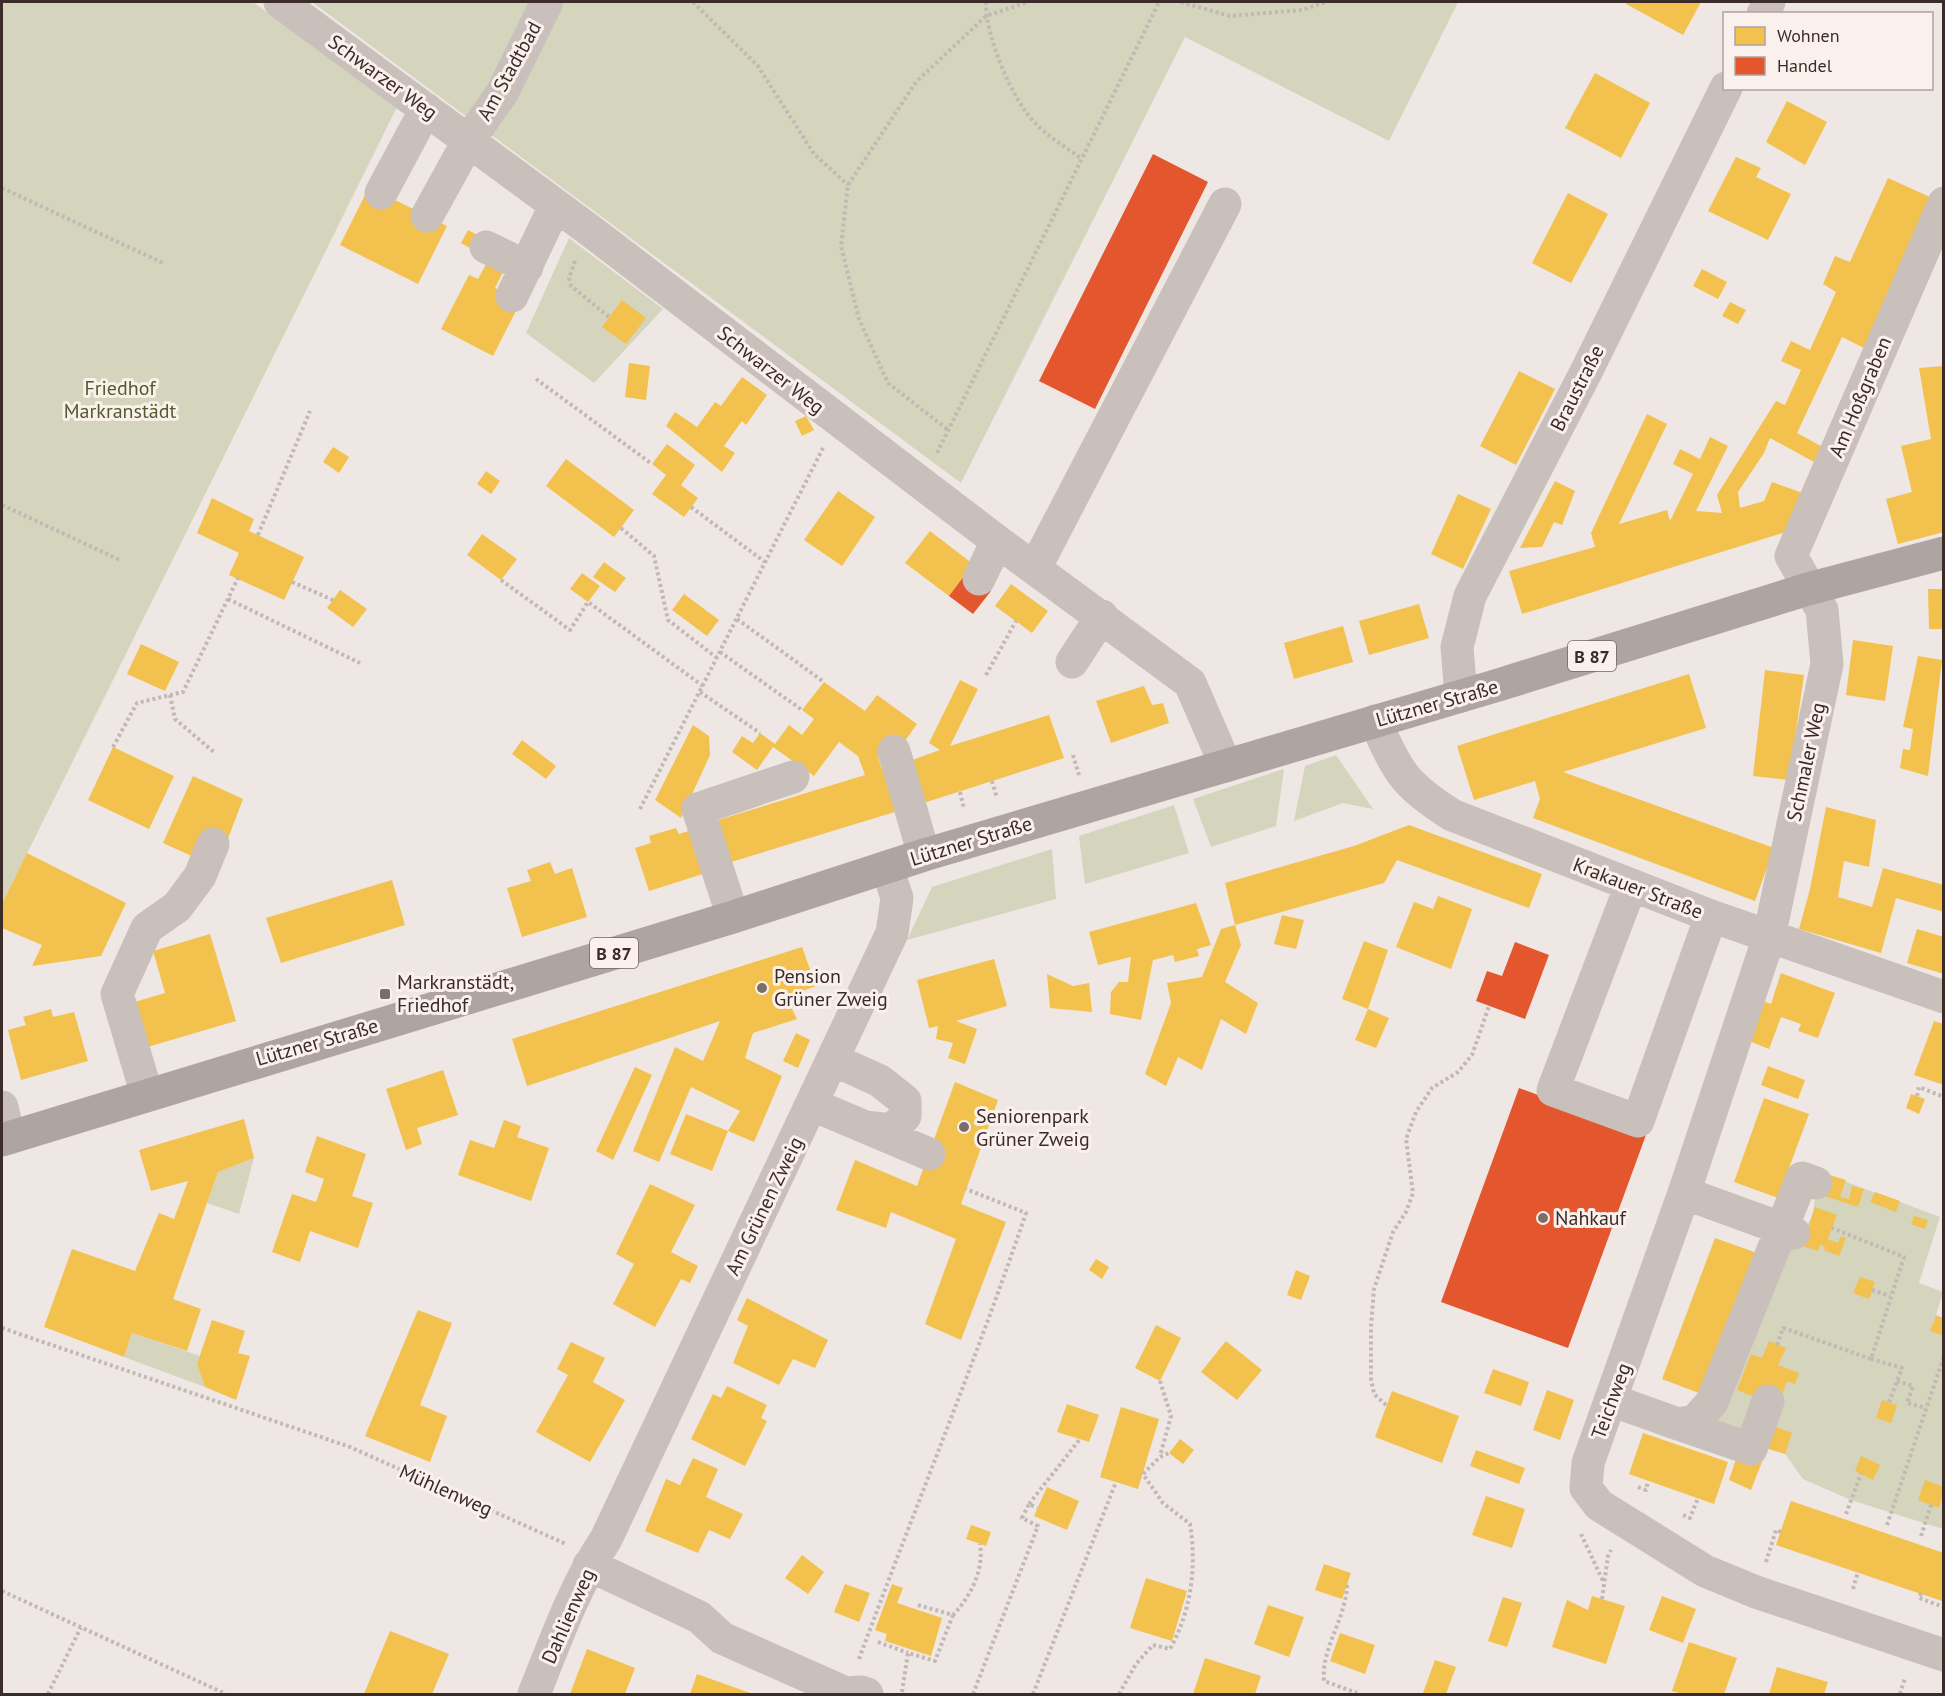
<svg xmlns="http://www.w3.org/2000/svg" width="1945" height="1696" viewBox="0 0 1945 1696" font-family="'PT Sans',sans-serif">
<rect width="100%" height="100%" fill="#efe7e4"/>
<path fill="#d5d4bd" d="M 2,2 L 253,2 L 397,107 L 2,904 Z
M 312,2 L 1458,2 L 1389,141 L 1185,37 L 961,483 Z
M 569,238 L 663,309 L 594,383 L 526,333 Z
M 1336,755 L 1373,809 L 1343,803 L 1294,821 L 1305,766 Z
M 1284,769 L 1276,826 L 1211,847 L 1193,799 Z
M 1174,805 L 1189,853 L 1085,884 L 1079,836 Z
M 1052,849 L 1056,899 L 907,940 L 932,887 Z
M 254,1158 L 239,1214 L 207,1203 L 218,1172 Z
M 1820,1172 L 1940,1217 L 1919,1283 L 1943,1292 L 1936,1315 L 1944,1318 L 1943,1529 L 1851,1500 L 1803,1479 L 1785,1454 L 1713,1431 L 1790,1242 C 1823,1217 1809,1206 1820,1172 Z
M 132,1333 L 200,1356 L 197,1364 L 205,1387 L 124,1357 Z"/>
<path fill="#f2c14e" d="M 1627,2 L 1701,2 L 1683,35 L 1626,4 Z
M 1595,73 L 1650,103 L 1621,158 L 1565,128 Z
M 1787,101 L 1827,122 L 1805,165 L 1766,142 Z
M 1736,157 L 1761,168 L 1756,177 L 1791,194 L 1768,240 L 1708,211 Z
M 1888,178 L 1930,197 L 1864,348 L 1842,337 L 1797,433 L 1821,446 L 1814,462 L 1770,438 L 1764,453 L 1738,492 L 1740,508 L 1764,501 L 1772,482 L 1803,493 L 1786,532 L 1522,614 L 1509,571 L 1595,547 L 1591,533 L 1647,414 L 1667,424 L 1619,524 L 1667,510 L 1670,521 L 1693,474 L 1673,464 L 1680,449 L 1700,459 L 1710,437 L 1728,446 L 1696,511 L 1722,513 L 1717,495 L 1776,401 L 1785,405 L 1801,370 L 1781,361 L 1791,341 L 1810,350 L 1836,292 L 1823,284 L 1835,256 L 1850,262 Z
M 369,187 L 447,226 L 418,284 L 340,245 Z
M 1568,193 L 1608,214 L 1571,283 L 1532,263 Z
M 468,230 L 489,241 L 482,255 L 461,243 Z
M 489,259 L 505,268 L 495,288 L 521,301 L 493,356 L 441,329 L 469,275 L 478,279 Z
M 1702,269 L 1727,282 L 1718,299 L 1693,286 Z
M 622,300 L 646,318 L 626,344 L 602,327 Z
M 1730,302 L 1746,310 L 1738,324 L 1722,316 Z
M 629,363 L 650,366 L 646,400 L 625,397 Z
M 1943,366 L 1944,532 L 1898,544 L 1886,499 L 1912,492 L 1901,446 L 1931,439 L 1919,368 Z
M 1519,371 L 1555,389 L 1516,465 L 1480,446 Z
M 742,377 L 767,395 L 746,425 L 742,421 L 724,446 L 735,453 L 722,472 L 666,426 L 675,412 L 697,427 L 715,402 L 721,406 Z
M 806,416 L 814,430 L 802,436 L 795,421 Z
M 667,444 L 695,465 L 681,485 L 698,498 L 684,517 L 652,494 L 666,475 L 652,464 Z
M 333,447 L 349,457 L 339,473 L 323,462 Z
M 566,459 L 634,510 L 614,537 L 546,486 Z
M 486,471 L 500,481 L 491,494 L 477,484 Z
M 1555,481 L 1575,491 L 1562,525 L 1554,522 L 1542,547 L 1520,548 Z
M 838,491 L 875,517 L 842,566 L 804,540 Z
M 1458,494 L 1491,509 L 1463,569 L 1431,554 Z
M 212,498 L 254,519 L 249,531 L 304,557 L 284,600 L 229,575 L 239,553 L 197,533 Z
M 930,531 L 973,564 L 949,596 L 905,563 Z
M 482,534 L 517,559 L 501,580 L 467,555 Z
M 604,562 L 626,578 L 615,592 L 593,577 Z
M 582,573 L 600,586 L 588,602 L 570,589 Z
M 1011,584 L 1048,611 L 1032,633 L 995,606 Z
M 1928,589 L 1944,589 L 1944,629 L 1929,629 Z
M 340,590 L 367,609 L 353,627 L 327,608 Z
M 684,594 L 719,620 L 707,636 L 672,610 Z
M 1419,604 L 1429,638 L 1369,655 L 1359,621 Z
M 1343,626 L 1353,662 L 1294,679 L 1284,643 Z
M 1853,640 L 1893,646 L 1885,701 L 1846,695 Z
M 141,644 L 179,662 L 165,691 L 127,674 Z
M 1918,656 L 1942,660 L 1928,776 L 1900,768 L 1903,749 L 1910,750 L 1913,729 L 1903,727 Z
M 1765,670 L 1804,675 L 1789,780 L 1753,776 Z
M 1689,674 L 1706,728 L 1563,772 L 1774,848 L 1755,901 L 1533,818 L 1540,799 L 1535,781 L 1474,800 L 1457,746 Z
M 960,680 L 978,689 L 950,746 L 1049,715 L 1064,758 L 914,806 L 901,764 L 940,750 L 929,743 Z
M 824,682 L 865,711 L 877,695 L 917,724 L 899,749 L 878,756 L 882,770 L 894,766 L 908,808 L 728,863 L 715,821 L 865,775 L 858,756 L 839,742 L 814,776 L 773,747 L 757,770 L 732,752 L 742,736 L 753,743 L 760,733 L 775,744 L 789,725 L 802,735 L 814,719 L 802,710 Z
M 1144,686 L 1152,705 L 1163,703 L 1169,723 L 1111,743 L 1096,701 Z
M 693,725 L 709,736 L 710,755 L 681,818 L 655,800 Z
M 522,740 L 556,766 L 546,779 L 512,754 Z
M 113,747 L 174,776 L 149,829 L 88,800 Z
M 193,776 L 243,799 L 224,849 L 196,858 L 163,843 Z
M 1826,807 L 1876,820 L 1869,867 L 1844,861 L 1838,897 L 1872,907 L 1883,868 L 1944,885 L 1944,912 L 1896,898 L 1881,953 L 1799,929 L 1810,889 Z
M 1409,825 L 1542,874 L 1529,908 L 1397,860 L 1384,883 L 1235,925 L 1241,945 L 1225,982 L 1258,1003 L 1246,1034 L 1221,1019 L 1202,1070 L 1178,1057 L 1166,1086 L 1145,1074 L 1171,1003 L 1167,983 L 1202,977 L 1221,929 L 1235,925 L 1225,883 L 1354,846 Z
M 676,828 L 679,834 L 695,829 L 709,872 L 649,891 L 635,848 L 651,843 L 649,836 Z
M 27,853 L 126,903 L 101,956 L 32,966 L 42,945 L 2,928 L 2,904 Z
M 550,862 L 555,874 L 572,868 L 587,917 L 522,937 L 507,888 L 531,881 L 527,870 Z
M 392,880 L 405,925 L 281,963 L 266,918 Z
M 1438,896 L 1472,909 L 1451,969 L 1396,947 L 1414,902 L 1433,909 Z
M 1196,903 L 1211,945 L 1197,949 L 1199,956 L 1175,962 L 1173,955 L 1153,960 L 1141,1020 L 1110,1014 L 1111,992 L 1119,982 L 1128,982 L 1131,957 L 1098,965 L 1089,932 Z
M 1282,915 L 1304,920 L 1296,949 L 1274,944 Z
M 1917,929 L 1944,937 L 1944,974 L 1907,963 Z
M 210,934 L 236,1021 L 144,1048 L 131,1003 L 165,993 L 153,951 Z
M 1364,941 L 1388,950 L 1368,1009 L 1342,999 Z
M 802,947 L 816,986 L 786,997 L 797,1019 L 753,1033 L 745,1058 L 782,1076 L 754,1142 L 728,1131 L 740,1111 L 691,1087 L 659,1162 L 633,1151 L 675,1047 L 703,1061 L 720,1021 L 527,1086 L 512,1039 Z
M 994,959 L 1007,1006 L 956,1021 L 977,1029 L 965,1064 L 948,1058 L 953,1043 L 936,1039 L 938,1026 L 929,1028 L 917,980 Z
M 1781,973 L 1835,993 L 1818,1038 L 1798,1031 L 1801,1024 L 1781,1017 L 1769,1049 L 1749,1041 L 1763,1001 L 1771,1004 Z
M 1047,974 L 1073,986 L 1089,983 L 1092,1012 L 1050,1008 Z
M 51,1009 L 53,1017 L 74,1012 L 88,1061 L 21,1080 L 8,1030 L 26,1025 L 23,1017 Z
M 1368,1009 L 1389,1018 L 1376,1048 L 1355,1040 Z
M 1934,1021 L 1944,1024 L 1944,1085 L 1914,1075 Z
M 796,1033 L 810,1040 L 798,1068 L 783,1061 Z
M 1768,1066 L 1805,1080 L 1798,1099 L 1761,1085 Z
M 635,1067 L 652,1075 L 613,1160 L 596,1151 Z
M 443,1070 L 458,1115 L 417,1128 L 422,1144 L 406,1150 L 386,1089 Z
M 955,1082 L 998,1100 L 961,1204 L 1006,1222 L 961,1340 L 925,1324 L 956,1239 L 891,1212 L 886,1228 L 836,1210 L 855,1160 L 917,1186 Z
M 1911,1094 L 1925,1099 L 1919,1114 L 1906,1108 Z
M 1764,1098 L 1809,1114 L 1778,1198 L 1734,1182 Z
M 686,1114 L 728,1131 L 712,1171 L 670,1154 Z
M 244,1119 L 254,1158 L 218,1172 L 173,1299 L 201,1309 L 187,1351 L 132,1333 L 124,1357 L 44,1327 L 72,1249 L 135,1271 L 159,1213 L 174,1219 L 188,1181 L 151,1191 L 139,1150 Z
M 504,1120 L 521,1126 L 517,1137 L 549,1148 L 531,1201 L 458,1175 L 470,1140 L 494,1148 Z
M 317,1136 L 366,1154 L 352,1196 L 373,1203 L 358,1248 L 310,1231 L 300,1262 L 272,1252 L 292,1194 L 316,1202 L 324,1179 L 305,1172 Z
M 1820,1172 L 1846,1180 L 1840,1197 L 1849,1199 L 1852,1186 L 1864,1189 L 1858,1207 L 1813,1192 Z
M 650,1184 L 695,1205 L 671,1252 L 698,1266 L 690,1283 L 681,1279 L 655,1327 L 613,1304 L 634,1264 L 616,1254 Z
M 1875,1192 L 1900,1201 L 1896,1212 L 1870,1202 Z
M 1815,1207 L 1837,1215 L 1828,1239 L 1838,1243 L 1841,1236 L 1846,1238 L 1839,1256 L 1824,1250 L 1825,1247 L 1820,1245 L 1818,1251 L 1790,1242 L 1808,1229 Z
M 1914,1216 L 1928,1220 L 1925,1229 L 1911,1224 Z
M 1715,1238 L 1757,1253 L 1704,1395 L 1662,1379 Z
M 1096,1259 L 1109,1267 L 1102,1279 L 1089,1270 Z
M 1296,1270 L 1310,1276 L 1301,1300 L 1287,1295 Z
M 1860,1277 L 1875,1282 L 1869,1299 L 1853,1293 Z
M 747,1298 L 828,1340 L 815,1368 L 793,1359 L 779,1385 L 733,1363 L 748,1326 L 737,1320 Z
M 418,1310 L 452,1323 L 420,1405 L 447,1416 L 430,1462 L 365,1436 Z
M 1936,1316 L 1944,1318 L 1944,1336 L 1930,1331 Z
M 212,1320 L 245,1331 L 238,1353 L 250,1356 L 236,1400 L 205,1387 L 197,1364 Z
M 1156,1325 L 1181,1338 L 1160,1381 L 1135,1368 Z
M 1226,1341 L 1262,1370 L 1237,1400 L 1201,1372 Z
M 1769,1341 L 1786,1348 L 1778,1365 L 1799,1373 L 1795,1384 L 1787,1381 L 1778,1406 L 1737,1390 L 1751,1354 L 1762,1358 Z
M 571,1342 L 605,1358 L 593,1382 L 625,1400 L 590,1462 L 536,1432 L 568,1375 L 557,1369 Z
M 1493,1369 L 1529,1382 L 1521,1406 L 1484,1393 Z
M 727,1386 L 767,1405 L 761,1418 L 767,1421 L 745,1466 L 691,1439 L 713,1394 L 721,1398 Z
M 1547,1390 L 1574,1400 L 1560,1440 L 1533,1430 Z
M 1392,1391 L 1459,1416 L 1442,1463 L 1375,1437 Z
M 1882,1400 L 1897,1405 L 1891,1423 L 1876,1418 Z
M 1067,1404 L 1099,1415 L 1089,1442 L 1057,1432 Z
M 1121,1407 L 1159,1419 L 1138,1489 L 1100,1477 Z
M 1771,1425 L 1792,1433 L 1785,1454 L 1763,1447 Z
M 1643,1433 L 1728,1462 L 1714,1504 L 1629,1474 Z
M 1180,1439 L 1194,1450 L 1183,1464 L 1169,1453 Z
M 1476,1450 L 1525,1468 L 1519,1484 L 1470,1466 Z
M 1738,1453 L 1762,1462 L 1751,1490 L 1729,1480 Z
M 1861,1456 L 1880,1465 L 1873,1480 L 1855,1471 Z
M 693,1458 L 718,1469 L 706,1497 L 743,1514 L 730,1539 L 709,1530 L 698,1553 L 645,1531 L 666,1479 L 680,1485 Z
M 1925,1480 L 1944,1487 L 1939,1508 L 1918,1500 Z
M 1047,1487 L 1079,1501 L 1067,1530 L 1034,1516 Z
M 1486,1496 L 1525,1509 L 1512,1548 L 1472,1535 Z
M 1791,1501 L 1944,1553 L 1942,1601 L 1776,1545 Z
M 971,1525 L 991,1532 L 986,1546 L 966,1539 Z
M 802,1555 L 824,1572 L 808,1594 L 785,1578 Z
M 1324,1564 L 1351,1573 L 1342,1599 L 1315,1590 Z
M 1146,1578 L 1187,1591 L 1172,1641 L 1130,1628 Z
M 845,1584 L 870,1593 L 859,1622 L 834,1612 Z
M 892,1584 L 903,1588 L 897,1603 L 942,1618 L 931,1656 L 885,1641 L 887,1634 L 875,1630 Z
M 1592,1596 L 1625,1606 L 1606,1664 L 1552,1647 L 1567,1600 L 1588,1610 Z
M 1662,1596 L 1696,1609 L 1683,1643 L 1649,1630 Z
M 1503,1597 L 1522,1603 L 1507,1647 L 1488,1641 Z
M 1268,1605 L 1304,1617 L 1289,1657 L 1254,1644 Z
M 390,1631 L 449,1654 L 432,1694 L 364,1694 Z
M 1340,1633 L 1375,1645 L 1365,1674 L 1330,1661 Z
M 1689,1642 L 1737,1658 L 1724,1694 L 1682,1694 L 1672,1691 Z
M 587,1649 L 635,1668 L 625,1694 L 570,1694 Z
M 1205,1658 L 1261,1676 L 1255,1694 L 1193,1694 Z
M 1435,1660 L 1456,1667 L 1446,1694 L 1423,1693 Z
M 1777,1667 L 1828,1682 L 1824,1694 L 1769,1694 Z
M 697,1674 L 753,1694 L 690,1694 Z"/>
<path fill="#e4572e" d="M 1153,154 L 1208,182 L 1095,409 L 1039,381 Z
M 967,572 L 991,591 L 973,614 L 949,596 Z
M 1515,942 L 1549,955 L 1525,1019 L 1476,1001 L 1487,971 L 1502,976 Z
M 1519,1088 L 1646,1135 L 1568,1348 L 1441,1302 Z"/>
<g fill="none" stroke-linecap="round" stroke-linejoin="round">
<path stroke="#c2b8b4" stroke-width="4" stroke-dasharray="3 3" stroke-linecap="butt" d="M 693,2 L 758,66 L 814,154 L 848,185
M 986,2 C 985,35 1012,101 1037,125 C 1050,138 1067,148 1082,159
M 1181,2 L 1230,16 L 1302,10 L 1326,2
M 2,188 L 165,264
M 575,261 L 569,278 L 571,286 L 609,317
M 536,379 L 652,464
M 947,429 L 888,383 L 859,319 L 841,246 L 848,185 L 916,82 L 986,16 L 1028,2
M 937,453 L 1159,2
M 2,505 L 120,560
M 691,507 L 765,562
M 621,528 L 654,556 L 668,620 L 717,658
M 258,535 L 310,411
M 501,580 L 570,630 L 588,602 L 703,686
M 292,582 L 333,600
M 228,599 L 360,663
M 737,619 L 824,682
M 720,652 L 802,710
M 986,675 L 1016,621
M 700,692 L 760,733
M 170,695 L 175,719 L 215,753
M 113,747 L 137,703 L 183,692 L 238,578
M 1073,755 L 1079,775
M 992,781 L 997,798
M 960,792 L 964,809
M 640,809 L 823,448
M 1917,1096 L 1919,1087 L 1944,1097
M 1872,1290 L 1890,1296
M 2,1328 L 350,1447 L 566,1544
M 1777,1345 L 1783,1328 L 1871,1359 L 1904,1257 L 1832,1228
M 1871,1359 L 1902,1368 L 1889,1402
M 1160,1381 L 1171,1416 L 1160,1456
M 1897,1381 L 1913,1386 L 1907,1403 L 1926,1408
M 1386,1405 L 1374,1394 L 1371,1379 L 1371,1326 L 1374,1289 L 1393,1232 L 1406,1212 L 1413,1193 L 1406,1139 L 1416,1112 L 1432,1088 L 1458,1072 L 1472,1055 L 1489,1006
M 1638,1487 L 1646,1490 L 1648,1481
M 1029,1504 L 1080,1439
M 1846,1514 L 1861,1474
M 1683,1515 L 1690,1518 L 1698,1498
M 1887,1525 L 1944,1356
M 1581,1534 L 1603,1581
M 1921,1536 L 1931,1505
M 1766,1562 L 1776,1530 L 1781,1532
M 1347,1585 C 1346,1619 1321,1648 1324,1681 L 1357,1693
M 1853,1589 L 1858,1572
M 2,1591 L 226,1694
M 1921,1593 L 1919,1598 L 1944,1607
M 1602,1599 L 1608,1556 L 1611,1550
M 918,1605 L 953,1615 C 971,1596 984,1570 980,1544
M 878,1642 L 908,1653
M 859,1659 C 914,1510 975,1363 1026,1213 L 966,1189
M 902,1692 L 908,1653 L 935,1661 L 953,1615
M 48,1694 L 81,1627
M 973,1694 L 1038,1526 L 1022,1518 L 1029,1504 L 1037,1508
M 1033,1694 L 1116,1482
M 1119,1694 L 1136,1664 L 1153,1645 L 1170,1649 C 1191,1612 1197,1566 1190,1524 L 1163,1503 L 1143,1474 L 1160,1457 L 1169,1453
M 1900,1694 L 1905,1678"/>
<path stroke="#c9c0bc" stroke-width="33" d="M 280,2 L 592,232 L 997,541 L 1190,683 L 1226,766
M 1763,14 L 1769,2
M 381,193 L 426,109
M 1944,203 L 1791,556 L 1822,610 L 1827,664 L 1769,937 L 1684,1193 L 1588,1463 L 1586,1488 L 1599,1505 L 1705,1571 L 1756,1592 L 1944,1655
M 427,216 L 469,140 L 502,93 L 547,2
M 486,247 L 527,267
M 512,296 L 555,206
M 1035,568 L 1225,204
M 979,579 L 997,541
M 1072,662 L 1102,616
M 1461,696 L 1457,647 L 1470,596 L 1587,370 L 1726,88
M 1375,721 C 1399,773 1403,784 1452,815 L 1711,916 L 1944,997
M 894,751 L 924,855
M 1631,885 L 1553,1090 L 1638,1121 L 1711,916
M 733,917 L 698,809 L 793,777
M 834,1060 L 880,1081 L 905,1101 L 905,1116 L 893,1130 L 865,1127
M 147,1095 L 117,994 L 147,928 L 177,907 L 200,876 L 213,844
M 813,1105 L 929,1154
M 2,1107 L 9,1138
M 1684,1193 L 1794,1233
M 1611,1400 L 1678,1424 L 1695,1421 L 1712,1402 L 1802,1178 L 1816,1183
M 1678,1424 L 1751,1449 L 1768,1401
M 589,1565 L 699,1617 L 722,1638 L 846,1693 L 861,1692 L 867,1694
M 534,1694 C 555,1642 574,1587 606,1539 L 892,933 L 897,898 L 887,867"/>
<path stroke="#aea4a1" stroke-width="33" d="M 2,1140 L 733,917 L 924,855 L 1495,686 L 1808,589 L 1944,553"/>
</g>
<g fill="#7a6d6a" stroke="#fbf1ec" stroke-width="2">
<circle cx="762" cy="988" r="6"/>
<rect x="379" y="988" width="12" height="12" rx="3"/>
<circle cx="964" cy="1127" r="6"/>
<circle cx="1543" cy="1218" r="6"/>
</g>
<g text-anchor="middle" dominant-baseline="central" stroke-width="6" stroke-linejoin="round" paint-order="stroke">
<g fill="#fbf1ec" stroke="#756664" stroke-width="1.5">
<rect x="1568" y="641" width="48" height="30" rx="4.5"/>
<rect x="590" y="938" width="48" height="30" rx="4.5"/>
</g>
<g font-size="18" font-weight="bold" fill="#3b2b29">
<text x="1592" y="656">B 87</text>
<text x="614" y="953">B 87</text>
</g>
<g font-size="20" fill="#3b2b29" stroke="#fbf1ec">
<text transform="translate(509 71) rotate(-61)">Am Stadtbad</text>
<text transform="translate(383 77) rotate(36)">Schwarzer Weg</text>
<text transform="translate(771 370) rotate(38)">Schwarzer Weg</text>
<text transform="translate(1577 388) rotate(-63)">Braustraße</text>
<text transform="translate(1860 397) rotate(-67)">Am Hoßgraben</text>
<text transform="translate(1437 703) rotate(-16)">Lützner Straße</text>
<text transform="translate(1806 762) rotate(-78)">Schmaler Weg</text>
<text transform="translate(971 841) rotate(-17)">Lützner Straße</text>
<text transform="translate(1638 888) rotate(21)">Krakauer Straße</text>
<text transform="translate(317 1042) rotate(-16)">Lützner Straße</text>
<text transform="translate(764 1206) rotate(-64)">Am Grünen Zweig</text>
<text transform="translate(1611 1401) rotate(-70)">Teichweg</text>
<text transform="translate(446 1490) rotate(24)">Mühlenweg</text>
<text transform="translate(568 1616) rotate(-66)">Dahlienweg</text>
</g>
<g font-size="20" fill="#535b2b" stroke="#fbf1ec">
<text x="120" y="388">Friedhof<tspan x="120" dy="23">Markranstädt</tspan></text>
</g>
<g font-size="20" fill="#3b2b29" stroke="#fbf1ec" text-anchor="start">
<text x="774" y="976">Pension<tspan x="774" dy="23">Grüner Zweig</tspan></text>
<text x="397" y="982">Markranstädt,<tspan x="397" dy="23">Friedhof</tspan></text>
<text x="976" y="1116">Seniorenpark<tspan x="976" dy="23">Grüner Zweig</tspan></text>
<text x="1555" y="1218">Nahkauf</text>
</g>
</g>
<rect width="1945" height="1696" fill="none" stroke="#3b2b29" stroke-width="6"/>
<rect x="1723" y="12" width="210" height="78" fill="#fbf1ec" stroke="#aea29e" stroke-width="1.5"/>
<rect x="1735" y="27" width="30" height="18" fill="#f2c14e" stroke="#aea29e" stroke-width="1.5"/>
<text x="1777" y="42" font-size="18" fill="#3b2b29">Wohnen</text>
<rect x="1735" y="57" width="30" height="18" fill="#e4572e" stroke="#aea29e" stroke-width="1.5"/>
<text x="1777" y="72" font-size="18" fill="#3b2b29">Handel</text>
</svg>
